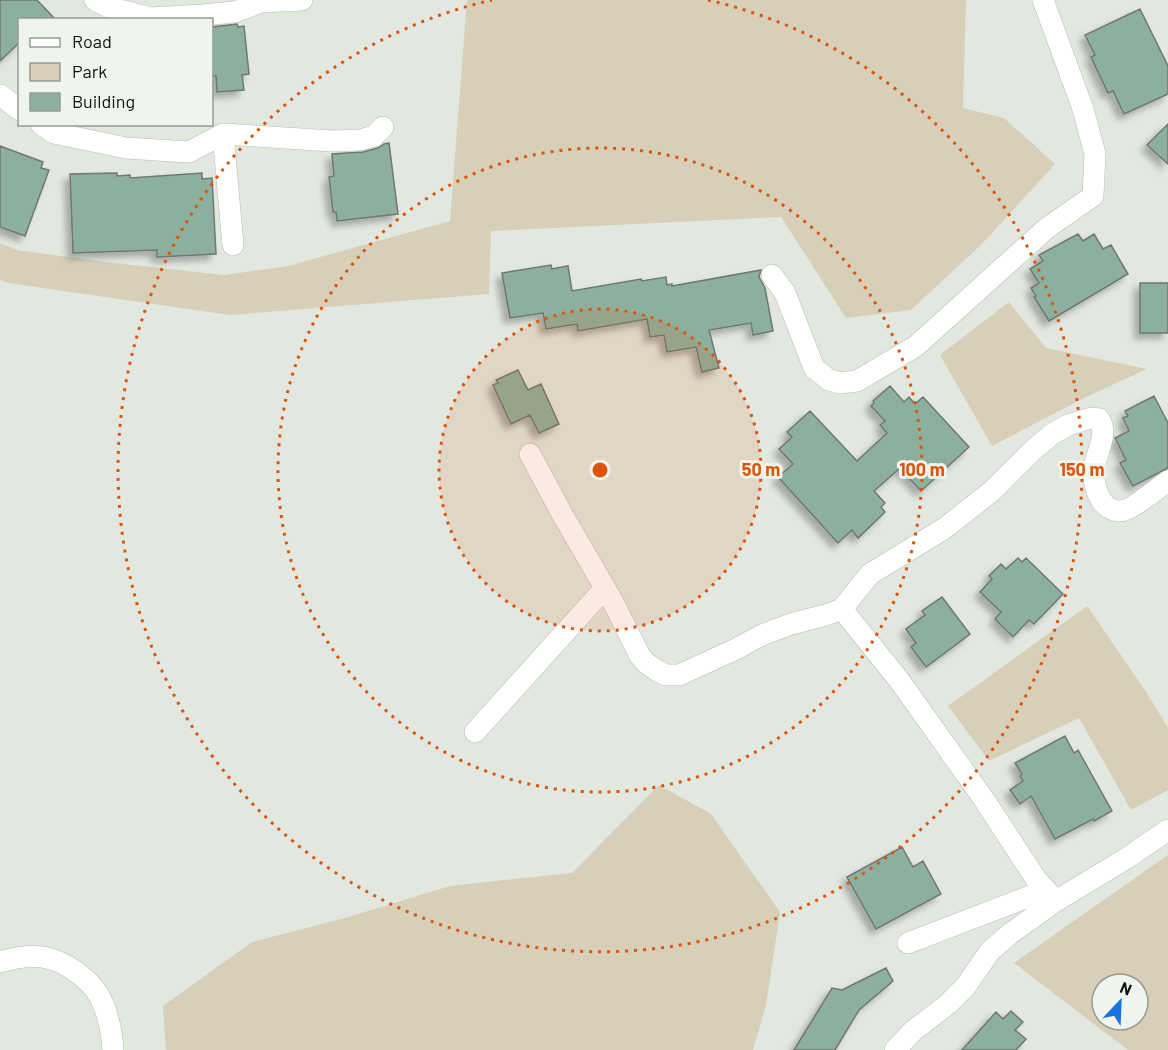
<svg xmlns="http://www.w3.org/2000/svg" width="1168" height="1050" viewBox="0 0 1168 1050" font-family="Barlow,sans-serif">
<defs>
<filter id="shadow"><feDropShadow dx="-5.5" dy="5.5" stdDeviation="3" flood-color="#0004"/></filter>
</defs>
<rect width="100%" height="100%" fill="#e2e8e0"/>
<path fill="#d7cfb8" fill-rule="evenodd" d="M 467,0 L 966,0 L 963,108 L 1004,118 L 1055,164 L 982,244 L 911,310 L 846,318 L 781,217 L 491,231 L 489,294 L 230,315 L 8,283 L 0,280 L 0,243 L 17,250 L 105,262 L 224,275 L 288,266 L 450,221 Z
M 1009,302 L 1046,348 L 1147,369 L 1084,398 L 992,446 L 940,355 Z
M 1087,606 L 1147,693 L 1168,728 L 1168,790 L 1131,810 L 1079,718 L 989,761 L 948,706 Z
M 659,785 L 711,814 L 780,912 L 766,1005 L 753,1050 L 166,1050 L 163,1006 L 252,942 L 345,918 L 450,886 L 572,873 Z
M 1168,855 L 1168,1050 L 1128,1050 L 1014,963 ZM 1102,984 L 1138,984 L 1138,1020 L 1102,1020 Z"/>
<path fill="#8cb09d" stroke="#6f7873" stroke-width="1.5" filter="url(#shadow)" d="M 0,0 L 37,0 L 56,20 L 20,20 L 20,42 L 0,61 Z
M 1140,9 L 1168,66 L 1168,94 L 1124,114 L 1113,91 L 1108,93 L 1091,57 L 1095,55 L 1085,35 Z
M 237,24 L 238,27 L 244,26 L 249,74 L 242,75 L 244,90 L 217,92 L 216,76 L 212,76 L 212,27 Z
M 1168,124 L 1168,164 L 1147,145 Z
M 389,143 L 398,214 L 337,221 L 336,212 L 333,212 L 329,177 L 334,176 L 332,154 L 363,152 L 378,148 L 384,144 Z
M 0,146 L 43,162 L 41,168 L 49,170 L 25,236 L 0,227 Z
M 117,173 L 117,176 L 130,175 L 130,178 L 202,173 L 202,179 L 212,178 L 216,254 L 157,257 L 157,250 L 73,253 L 70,174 Z
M 1078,234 L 1083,241 L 1094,234 L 1103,249 L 1111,245 L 1128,274 L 1049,321 L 1034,297 L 1036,296 L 1031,288 L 1039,283 L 1030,269 L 1043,261 L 1039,255 Z
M 551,265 L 552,269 L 568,266 L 572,291 L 641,279 L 642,281 L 666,277 L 667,285 L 672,284 L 672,286 L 761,270 L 759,277 L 765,288 L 773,331 L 753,335 L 751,323 L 709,330 L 719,368 L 702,372 L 696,347 L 667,352 L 664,335 L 650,337 L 647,319 L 578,331 L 577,324 L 546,329 L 543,313 L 510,318 L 502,273 Z
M 1140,283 L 1168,283 L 1168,333 L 1140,333 Z
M 518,370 L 528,390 L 541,384 L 559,424 L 539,433 L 530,415 L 511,424 L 493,385 L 498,383 L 496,380 Z
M 890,386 L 904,402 L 909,397 L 915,404 L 923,397 L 969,447 L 921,491 L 900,468 L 874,491 L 885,503 L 881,507 L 885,512 L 881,516 L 858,538 L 852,530 L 838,543 L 778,477 L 793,464 L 779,449 L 792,437 L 787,432 L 810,411 L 857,461 L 887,433 L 880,425 L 885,421 L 871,406 L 874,403 L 873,401 Z
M 1154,396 L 1168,423 L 1168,468 L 1133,486 L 1120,463 L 1126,460 L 1115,438 L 1129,431 L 1123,418 L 1128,416 L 1125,411 Z
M 1018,558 L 1022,562 L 1026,558 L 1063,594 L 1034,624 L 1029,620 L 1013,637 L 995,619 L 1001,612 L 980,592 L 992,579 L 989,576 L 1001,564 L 1006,569 Z
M 942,597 L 970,634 L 926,667 L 911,647 L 916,643 L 906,629 L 925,615 L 922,611 Z
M 1065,736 L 1074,753 L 1078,750 L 1112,811 L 1094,821 L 1093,819 L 1055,839 L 1031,796 L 1020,804 L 1010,790 L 1023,781 L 1020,776 L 1022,774 L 1015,763 Z
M 902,847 L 913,867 L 923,861 L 941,894 L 876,929 L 847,877 Z
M 886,968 L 893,981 L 859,1010 L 835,1050 L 794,1050 L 832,988 L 842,990 Z
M 1011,1011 L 1023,1022 L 1015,1030 L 1026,1039 L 1016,1050 L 962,1050 L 996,1012 L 1003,1019 Z"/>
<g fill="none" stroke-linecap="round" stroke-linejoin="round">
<defs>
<path id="minor" d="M 95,0 L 109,7 L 150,18 L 202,15 L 235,12 L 261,2 L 302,0
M 0,95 L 20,110
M 41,124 L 54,133 L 126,148 L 189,152 L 223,134 L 333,141 L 360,140 L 374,136 L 383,127
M 223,134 L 233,245
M 772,275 L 785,293 L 814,368 L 829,380 L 840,383 L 857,381 L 916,346 L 1047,228 L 1093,196 L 1095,154 L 1083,109 L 1043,0
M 530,454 L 561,512 L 613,602 L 640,656 L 646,663 L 656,670 L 666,675 L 679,675 L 734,650 L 762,635 L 791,624 L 826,615 L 842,609 L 870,574 L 945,528 L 992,491 L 1031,452 L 1052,434 L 1068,425 L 1091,418 L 1099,419 C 1109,433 1096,453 1094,469 C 1093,479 1096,491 1101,500 C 1106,508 1116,513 1125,510 C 1134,508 1159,487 1168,481
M 842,609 L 899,680 L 983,798 L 1036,879 L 1056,901
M 475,732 L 605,588
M 908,943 L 1046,890
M 0,962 C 15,957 36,954 51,959 C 71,965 96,984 103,1004 C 109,1018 112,1035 113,1050
M 895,1050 L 913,1031 L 948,1004 L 966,986 L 990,951 L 1011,933 L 1056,901 L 1127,858 L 1168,830"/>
</defs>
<use href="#minor" stroke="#b6bcb4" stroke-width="22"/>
<use href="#minor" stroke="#fff" stroke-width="21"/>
</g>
<circle cx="600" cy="470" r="161" fill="#dd550c" fill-opacity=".12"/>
<g fill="none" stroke="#dd550c" stroke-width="3" stroke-dasharray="3 6">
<circle cx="600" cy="470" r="161"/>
<circle cx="600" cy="470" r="322"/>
<path d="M708 0A482 482 0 1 1 492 0"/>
</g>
<circle cx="600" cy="470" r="9" fill="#dd550c" stroke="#eff5ed" stroke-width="3"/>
<g font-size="18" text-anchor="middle" font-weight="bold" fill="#dd550c" stroke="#eff5ed" stroke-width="6" stroke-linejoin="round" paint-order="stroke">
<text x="761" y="476">50 m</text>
<text x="922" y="476">100 m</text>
<text x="1082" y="476">150 m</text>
</g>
<rect x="18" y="18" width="195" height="108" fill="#eff5ed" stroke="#969a95" stroke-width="1.5"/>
<rect x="30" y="38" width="30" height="9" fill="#ffffff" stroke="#969a95" stroke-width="1.5"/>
<text x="72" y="48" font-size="18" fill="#101210">Road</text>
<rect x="30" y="63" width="30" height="18" fill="#d7cfb8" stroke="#969a95" stroke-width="1.5"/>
<text x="72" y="78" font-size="18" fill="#101210">Park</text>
<rect x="30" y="93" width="30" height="18" fill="#8cb09d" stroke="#969a95" stroke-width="1.5"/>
<text x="72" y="108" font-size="18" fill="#101210">Building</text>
<g transform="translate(1120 1002) rotate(23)"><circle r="28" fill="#eff5ed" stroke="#969a95" stroke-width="1.5"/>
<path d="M0-4.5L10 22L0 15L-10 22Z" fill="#1973dd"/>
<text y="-9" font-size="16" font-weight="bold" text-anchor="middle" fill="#101210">N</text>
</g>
</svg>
